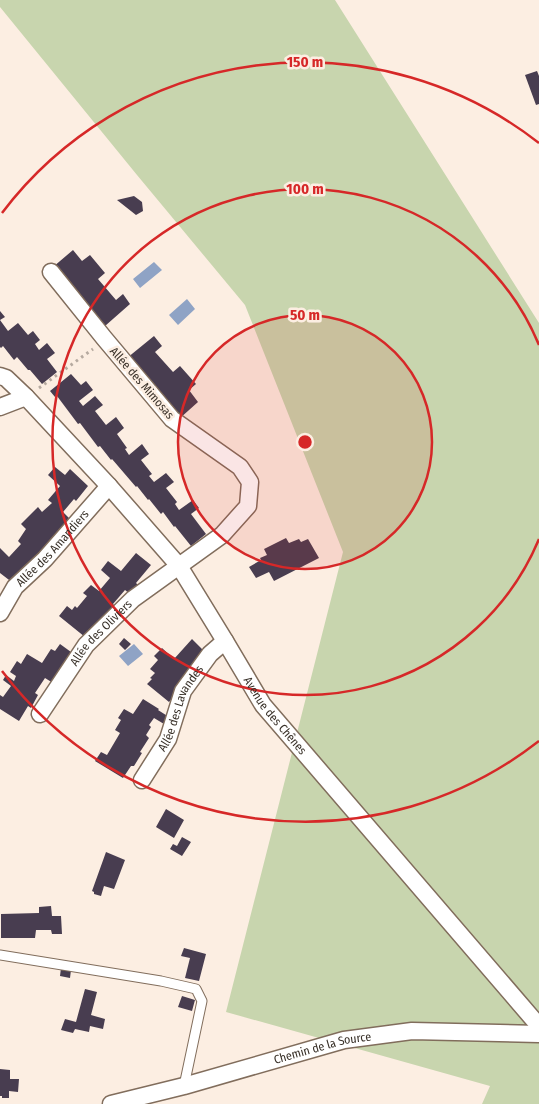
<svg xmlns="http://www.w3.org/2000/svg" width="539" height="1104" viewBox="0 0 539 1104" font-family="'Fira Sans Condensed',sans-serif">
<rect width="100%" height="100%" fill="#fceee2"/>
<path fill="#c8d5ae" d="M 0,0 L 335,0 L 539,323 L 539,1104 L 482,1104 L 490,1086 L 226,1012 L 343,552 L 245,305 L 137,175 L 0,7 Z"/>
<path fill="#8fa3c5" d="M 154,262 L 162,270 L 140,288 L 133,279 Z
M 187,299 L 195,309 L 178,325 L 169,315 Z
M 134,644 L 143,654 L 128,666 L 119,656 Z"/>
<path fill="#483d50" d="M 537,71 L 539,76 L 539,104 L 536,105 L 525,75 Z
M 134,196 L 142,202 L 143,211 L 136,215 L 117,200 Z
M 73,250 L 82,261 L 90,255 L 105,273 L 98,279 L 116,300 L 123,294 L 130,304 L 105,326 L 53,267 Z
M 0,311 L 5,317 L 0,320 L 8,331 L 18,323 L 28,335 L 33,331 L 40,340 L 35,344 L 39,350 L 47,343 L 55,353 L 47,359 L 57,372 L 42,384 L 30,370 L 28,370 L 17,357 L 14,360 L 3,346 L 1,348 L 0,347 Z
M 154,336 L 162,346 L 155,352 L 173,372 L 180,366 L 196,384 L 189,390 L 198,402 L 179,419 L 127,358 Z
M 71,374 L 81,385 L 86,381 L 93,390 L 79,401 L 83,406 L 95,396 L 103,405 L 95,411 L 106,425 L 116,417 L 124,428 L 117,434 L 127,448 L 125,449 L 129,455 L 142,444 L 149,454 L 141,460 L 152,474 L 149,476 L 154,482 L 166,473 L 174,482 L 166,488 L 177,502 L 175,504 L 179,510 L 193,500 L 199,508 L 191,514 L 206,534 L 191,546 L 175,526 L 174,527 L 163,512 L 161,514 L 149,499 L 148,500 L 137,486 L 136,487 L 112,459 L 111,460 L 100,446 L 98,447 L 80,423 L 78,424 L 57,396 L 55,397 L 50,391 Z
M 55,467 L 65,475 L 70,469 L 88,486 L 76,501 L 74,499 L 63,512 L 72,521 L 39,559 L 36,556 L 16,577 L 13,583 L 0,573 L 0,548 L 9,557 L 21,544 L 18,541 L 26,529 L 21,524 L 38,507 L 42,512 L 52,503 L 48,500 L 60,486 L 48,475 Z
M 286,538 L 289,543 L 299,539 L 301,542 L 308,539 L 319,558 L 274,581 L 269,572 L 256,578 L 249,567 L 261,560 L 260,558 L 267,555 L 264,549 Z
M 136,553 L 151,565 L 136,583 L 138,585 L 130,594 L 125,590 L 113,604 L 115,606 L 98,625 L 96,623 L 85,637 L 59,616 L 67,606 L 72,610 L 75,606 L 77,608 L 87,596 L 83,593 L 91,585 L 99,591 L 110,578 L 101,570 L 108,561 L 121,571 Z
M 124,638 L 131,644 L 125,650 L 119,644 Z
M 192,639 L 206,653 L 174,691 L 175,695 L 169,702 L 147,684 L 152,679 L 150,678 L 155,673 L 150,669 L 158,660 L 154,656 L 162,648 L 174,659 Z
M 60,644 L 71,652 L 53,683 L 45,678 L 35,693 L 38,695 L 31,708 L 28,706 L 19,721 L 0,709 L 0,695 L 3,697 L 11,686 L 3,680 L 6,675 L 14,681 L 16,676 L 10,672 L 17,661 L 21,664 L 27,654 L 42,663 L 51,649 L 55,651 Z
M 143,699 L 159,709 L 158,710 L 169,717 L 164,724 L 154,718 L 149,725 L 151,727 L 146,735 L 149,738 L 140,752 L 142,753 L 134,766 L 131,766 L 123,778 L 95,761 L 101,752 L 107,755 L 120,733 L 115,730 L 121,720 L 118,718 L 124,709 L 133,714 Z
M 166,809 L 184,820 L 174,838 L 156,827 Z
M 182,837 L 191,842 L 182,856 L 170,849 L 173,844 L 177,846 Z
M 106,852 L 125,860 L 114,889 L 104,886 L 101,896 L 94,894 L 94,892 L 92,891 Z
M 51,906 L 52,916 L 61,916 L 62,934 L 52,934 L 51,930 L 36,930 L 35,938 L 1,938 L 1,914 L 39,913 L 39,907 Z
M 184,948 L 206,954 L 199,981 L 185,978 L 190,958 L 181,956 Z
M 61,968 L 71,970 L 70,978 L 60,976 Z
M 85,989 L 97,992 L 91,1015 L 105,1019 L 103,1029 L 90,1026 L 89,1032 L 75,1029 L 73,1033 L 61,1030 L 65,1019 L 76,1022 Z
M 182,996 L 195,1000 L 192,1011 L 178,1007 Z
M 0,1069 L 10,1070 L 10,1079 L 19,1079 L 18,1092 L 9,1091 L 9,1098 L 2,1098 L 2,1096 L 0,1096 Z"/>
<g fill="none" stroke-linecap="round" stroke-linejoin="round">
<defs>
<path id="lane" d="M 0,955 L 161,981 L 196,989 L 202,1001 L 184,1086"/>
<g id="street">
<path id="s1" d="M 0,376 L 6,378 L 26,397 L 109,486 L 179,566 L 225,641 L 263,705 L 539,1026"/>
<path d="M 0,407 L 26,397"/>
<path id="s2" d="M 0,613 L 15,587 L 45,559 L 109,486"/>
<path id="s3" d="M 40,714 L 86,645 L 133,599 L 222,535 L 248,506 L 250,482 L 240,467 L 172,419 L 104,338 L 51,272"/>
<path id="s4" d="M 142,780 L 168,739 L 183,691 L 210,654 L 225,641"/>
<path id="s5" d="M 111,1104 L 184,1086 L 344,1040 L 412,1031 L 539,1034"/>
</g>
</defs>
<use href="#lane" stroke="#816d5c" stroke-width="11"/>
<use href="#street" stroke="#816d5c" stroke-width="19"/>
<path stroke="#b6aaa0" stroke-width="3" stroke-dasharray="2.5 4" stroke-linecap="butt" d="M 39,388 L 93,349"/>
<use href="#lane" stroke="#fff" stroke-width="9"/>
<use href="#street" stroke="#fff" stroke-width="16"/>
</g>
<circle cx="305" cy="442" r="127" fill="#d62828" fill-opacity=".12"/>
<g fill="none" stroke="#d62828" stroke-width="2.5">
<circle cx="305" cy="442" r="127"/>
<path d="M539 539A253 253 0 1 1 539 345"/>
<path d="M539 741A380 380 0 0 1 2 671M2 213A380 380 0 0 1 539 143"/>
</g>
<g text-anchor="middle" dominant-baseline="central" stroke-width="5" stroke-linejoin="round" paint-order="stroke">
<g font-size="12" fill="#383028" stroke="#fceee2">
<text transform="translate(142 383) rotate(49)">Allée des Mimosas</text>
<text stroke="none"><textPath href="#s2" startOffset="84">Allée des Amandiers</textPath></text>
<text stroke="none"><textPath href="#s3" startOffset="102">Allée des Oliviers</textPath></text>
<text stroke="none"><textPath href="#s4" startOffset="82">Allée des Lavandes</textPath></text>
<text stroke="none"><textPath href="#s1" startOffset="440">Avenue des Chênes</textPath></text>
<text stroke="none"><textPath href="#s5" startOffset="219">Chemin de la Source</textPath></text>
</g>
</g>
<circle cx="305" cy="442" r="8" fill="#d62828" stroke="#fceee2" stroke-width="2.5"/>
<g font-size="15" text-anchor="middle" font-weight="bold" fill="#d62828" stroke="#fceee2" stroke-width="5" stroke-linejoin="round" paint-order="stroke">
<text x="305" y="67">150 m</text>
<text x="305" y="194">100 m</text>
<text x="305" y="320">50 m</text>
</g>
</svg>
